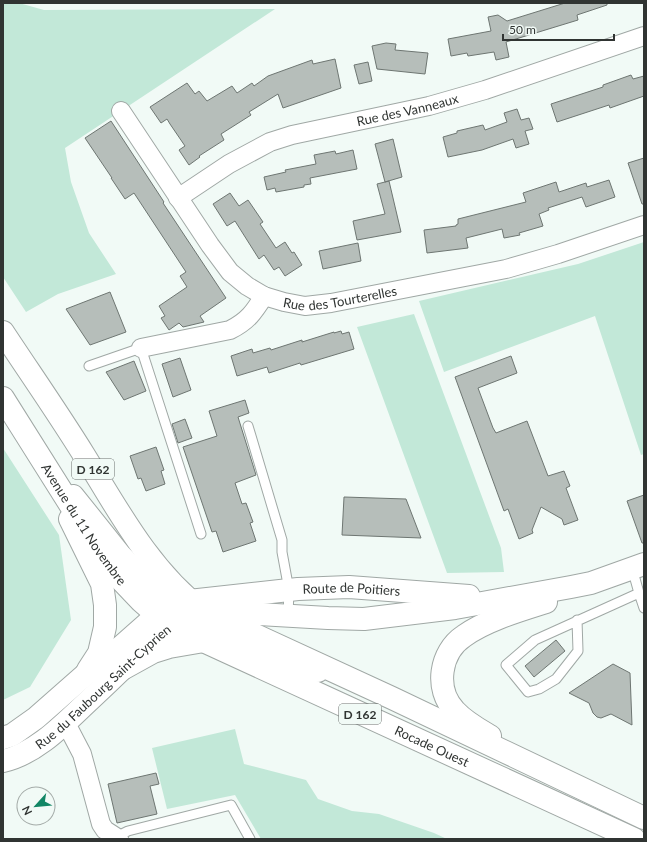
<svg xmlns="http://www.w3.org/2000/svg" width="647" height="842" viewBox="0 0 647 842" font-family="Lato,sans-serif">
<rect width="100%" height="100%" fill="#f1faf6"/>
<path fill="#c2e8d8" d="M 3,3 L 19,3 L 44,10 L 275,9 L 65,148 L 71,182 L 89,233 L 116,274 L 58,294 L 26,312 L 3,277 Z
M 644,242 L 644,454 L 641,455 L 595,316 L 444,372 L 419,301 L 578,264 Z
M 414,314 L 501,548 L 504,572 L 447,573 L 357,327 Z
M 3,448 L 59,535 L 71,620 L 30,687 L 3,700 Z
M 235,729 L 244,764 L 306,780 L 318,799 L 352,811 L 379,814 L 434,833 L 447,839 L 261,839 L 235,795 L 167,809 L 152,748 Z"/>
<path fill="#b6beba" stroke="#6e7672" d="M 565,3 L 607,3 L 607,5 L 577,15 L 578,20 L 506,42 L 509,57 L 496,60 L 494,52 L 468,56 L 467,53 L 451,56 L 448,39 L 491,31 L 488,17 L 498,15 L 507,21 Z
M 386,43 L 396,44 L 395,50 L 428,53 L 425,74 L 377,69 L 372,46 Z
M 335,59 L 341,88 L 283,108 L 278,94 L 249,112 L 251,115 L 221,134 L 224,140 L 199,156 L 200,157 L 189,165 L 179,150 L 185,146 L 170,124 L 167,119 L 161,123 L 150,107 L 187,83 L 195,94 L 199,91 L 207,101 L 232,86 L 237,93 L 252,83 L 254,86 L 268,76 L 312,60 L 313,64 Z
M 368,62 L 372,81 L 359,84 L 354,65 Z
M 631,75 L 633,79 L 644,76 L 644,96 L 610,108 L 609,105 L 557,122 L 551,104 L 603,87 L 603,85 Z
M 517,109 L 521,120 L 529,118 L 533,129 L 525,131 L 529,144 L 516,148 L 513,139 L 482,150 L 448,157 L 443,137 L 457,133 L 457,131 L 483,125 L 485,130 L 507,122 L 504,113 Z
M 111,121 L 164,202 L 163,203 L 226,298 L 200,316 L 204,322 L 183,327 L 179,323 L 169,330 L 161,318 L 165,316 L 159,306 L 187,287 L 180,276 L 186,272 L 134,193 L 125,199 L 111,178 L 112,178 L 85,138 Z
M 393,139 L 402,177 L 385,182 L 375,144 Z
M 353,150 L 357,169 L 310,178 L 311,184 L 304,185 L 304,187 L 276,192 L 275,188 L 267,190 L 264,177 L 286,172 L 285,170 L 316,164 L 314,155 L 335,151 L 336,154 Z
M 644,158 L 644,204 L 642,204 L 628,163 Z
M 609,180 L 615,197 L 586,207 L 582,197 L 548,208 L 549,210 L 539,214 L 543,226 L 519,233 L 520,235 L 504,238 L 502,229 L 466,238 L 468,248 L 427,253 L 424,230 L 456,226 L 456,225 L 458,224 L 458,219 L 526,202 L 523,193 L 556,182 L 559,192 L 586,183 L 587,187 Z
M 389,181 L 401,232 L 357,240 L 353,221 L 385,214 L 377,184 Z
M 230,193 L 239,206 L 248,200 L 263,222 L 260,224 L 276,248 L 285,242 L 292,253 L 294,252 L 302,265 L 285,276 L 279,267 L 274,270 L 264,255 L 259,259 L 235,221 L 227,226 L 213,204 Z
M 358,243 L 361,261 L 323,269 L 319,251 Z
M 110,292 L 126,332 L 90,345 L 66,309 Z
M 341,331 L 342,334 L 349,332 L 354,349 L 301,365 L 300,363 L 269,373 L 267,367 L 237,376 L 231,356 L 252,349 L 253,353 L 270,348 L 271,350 L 302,340 L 302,342 L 334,332 L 334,333 Z
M 511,356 L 517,373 L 478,388 L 493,428 L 496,433 L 527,421 L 548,476 L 564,471 L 570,486 L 566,488 L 578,520 L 564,525 L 562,519 L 541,507 L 532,530 L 533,533 L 519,539 L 508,509 L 504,511 L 455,377 Z
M 180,358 L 191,390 L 173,397 L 162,364 Z
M 134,361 L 146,391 L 124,400 L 106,372 Z
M 245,400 L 249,413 L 238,417 L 256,475 L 235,483 L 242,504 L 246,503 L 253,522 L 250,523 L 256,541 L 223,552 L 216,531 L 212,532 L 183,447 L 217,436 L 209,411 Z
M 185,419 L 192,438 L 178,443 L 172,424 Z
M 156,447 L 164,470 L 161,471 L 165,484 L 146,491 L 141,478 L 138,479 L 130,456 Z
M 644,495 L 644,543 L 642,543 L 627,501 Z
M 344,497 L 406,499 L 421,538 L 342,535 Z
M 556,640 L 565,651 L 534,677 L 525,666 Z
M 613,664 L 630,673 L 632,725 L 611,714 L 601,718 L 597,717 L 593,713 L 589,703 L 569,693 Z
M 156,773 L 159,784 L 150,786 L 157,814 L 117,823 L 108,784 Z"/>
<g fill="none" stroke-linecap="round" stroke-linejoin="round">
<defs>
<path id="lane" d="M 89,366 L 141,348 L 201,534
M 248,426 L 282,540 L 282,552 L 289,590 L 288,616
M 632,568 L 639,593 L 644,608
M 577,620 L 578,651 L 556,679 L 539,689 L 528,692 L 506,665 L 535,640 L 639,593
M 116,837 L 128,831 L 231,805 L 250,839"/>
<g id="street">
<path id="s1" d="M 121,111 L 210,245 L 230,272 L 247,286 L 264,296 L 284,302 L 305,306 L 331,303 L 506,269 L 558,254 L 644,225"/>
<path id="s2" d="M 178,198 L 229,164 L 270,142 L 292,135 L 429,106 L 485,90 L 644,36"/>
<path d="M 141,348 L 230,330 C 248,321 254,312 264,296"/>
<path d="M 64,723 L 70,731 L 82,754 L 101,824 L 105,830 L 119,839"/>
</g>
<g id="secondary">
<path d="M 73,496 L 121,556 L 151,587 L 177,606 L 203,611 L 328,618 L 364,619 L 455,608 L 571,587 L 591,583 L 644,564"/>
<path d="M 70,519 L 102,584 L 105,605 L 105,627 L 99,653 L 88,670"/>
<path d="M 176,618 C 212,625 243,646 276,659 C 290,664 304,667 318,671"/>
<path d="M 490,736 C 478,729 465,722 455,711 C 434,689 440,652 464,636 C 486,620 521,610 546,602"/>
<path id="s3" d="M 3,738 L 12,735 L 36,718 L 86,674 L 114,653 L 157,615 L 189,601 L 298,589 L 349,587 L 469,596"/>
<path id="s4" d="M 3,761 C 34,754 60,728 82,707 C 109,682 135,656 163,632 L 172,625 L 189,617"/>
</g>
<g id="primary">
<path d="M 3,332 C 30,373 58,413 84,455 C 118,510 150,571 203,611 L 392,698 L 644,818"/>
<path id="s5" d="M 3,398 L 98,549 L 121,580 L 141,601 L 157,615 L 186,633 L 634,839"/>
<path d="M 124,668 L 153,652 L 169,647 L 204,641"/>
</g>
</defs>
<use href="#lane" stroke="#a0a8a5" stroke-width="11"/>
<use href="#street" stroke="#a0a8a5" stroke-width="20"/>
<use href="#secondary" stroke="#a0a8a5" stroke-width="24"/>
<use href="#primary" stroke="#a0a8a5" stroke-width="24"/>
<use href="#lane" stroke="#fff" stroke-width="9"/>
<use href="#street" stroke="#fff" stroke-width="18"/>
<use href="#secondary" stroke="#fff" stroke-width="22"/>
<use href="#primary" stroke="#fff" stroke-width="22"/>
</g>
<g text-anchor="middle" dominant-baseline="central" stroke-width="3" stroke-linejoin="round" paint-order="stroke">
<g fill="#f1faf6" stroke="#6a6f6d" stroke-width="1">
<rect x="72" y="459" width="42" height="20" rx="3"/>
<rect x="339" y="704" width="42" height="20" rx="3"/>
</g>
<g font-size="12" font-weight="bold" fill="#303432">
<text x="93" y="469">D 162</text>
<text x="360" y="714">D 162</text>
</g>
<g font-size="13" fill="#303432" stroke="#f1faf6">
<text stroke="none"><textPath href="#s2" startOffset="249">Rue des Vanneaux</textPath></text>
<text stroke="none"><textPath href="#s1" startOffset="314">Rue des Tourterelles</textPath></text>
<text stroke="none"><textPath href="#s5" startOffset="150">Avenue du 11 Novembre</textPath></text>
<text stroke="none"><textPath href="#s3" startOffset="396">Route de Poitiers</textPath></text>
<text stroke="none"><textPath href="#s4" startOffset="126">Rue du Faubourg Saint-Cyprien</textPath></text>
<text stroke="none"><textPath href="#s5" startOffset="572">Rocade Ouest</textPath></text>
</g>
</g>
<rect width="647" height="842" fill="none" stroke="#303432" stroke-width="8"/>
<g transform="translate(36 806) rotate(243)"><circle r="19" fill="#f1faf6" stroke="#a4aba8"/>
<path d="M0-3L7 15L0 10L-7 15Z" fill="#118665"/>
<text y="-6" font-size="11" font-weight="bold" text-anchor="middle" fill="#303432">N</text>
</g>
<path d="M503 34v6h111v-6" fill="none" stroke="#303432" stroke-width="2"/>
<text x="509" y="34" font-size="12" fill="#303432" stroke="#f1faf6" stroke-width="3" paint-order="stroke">50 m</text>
</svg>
